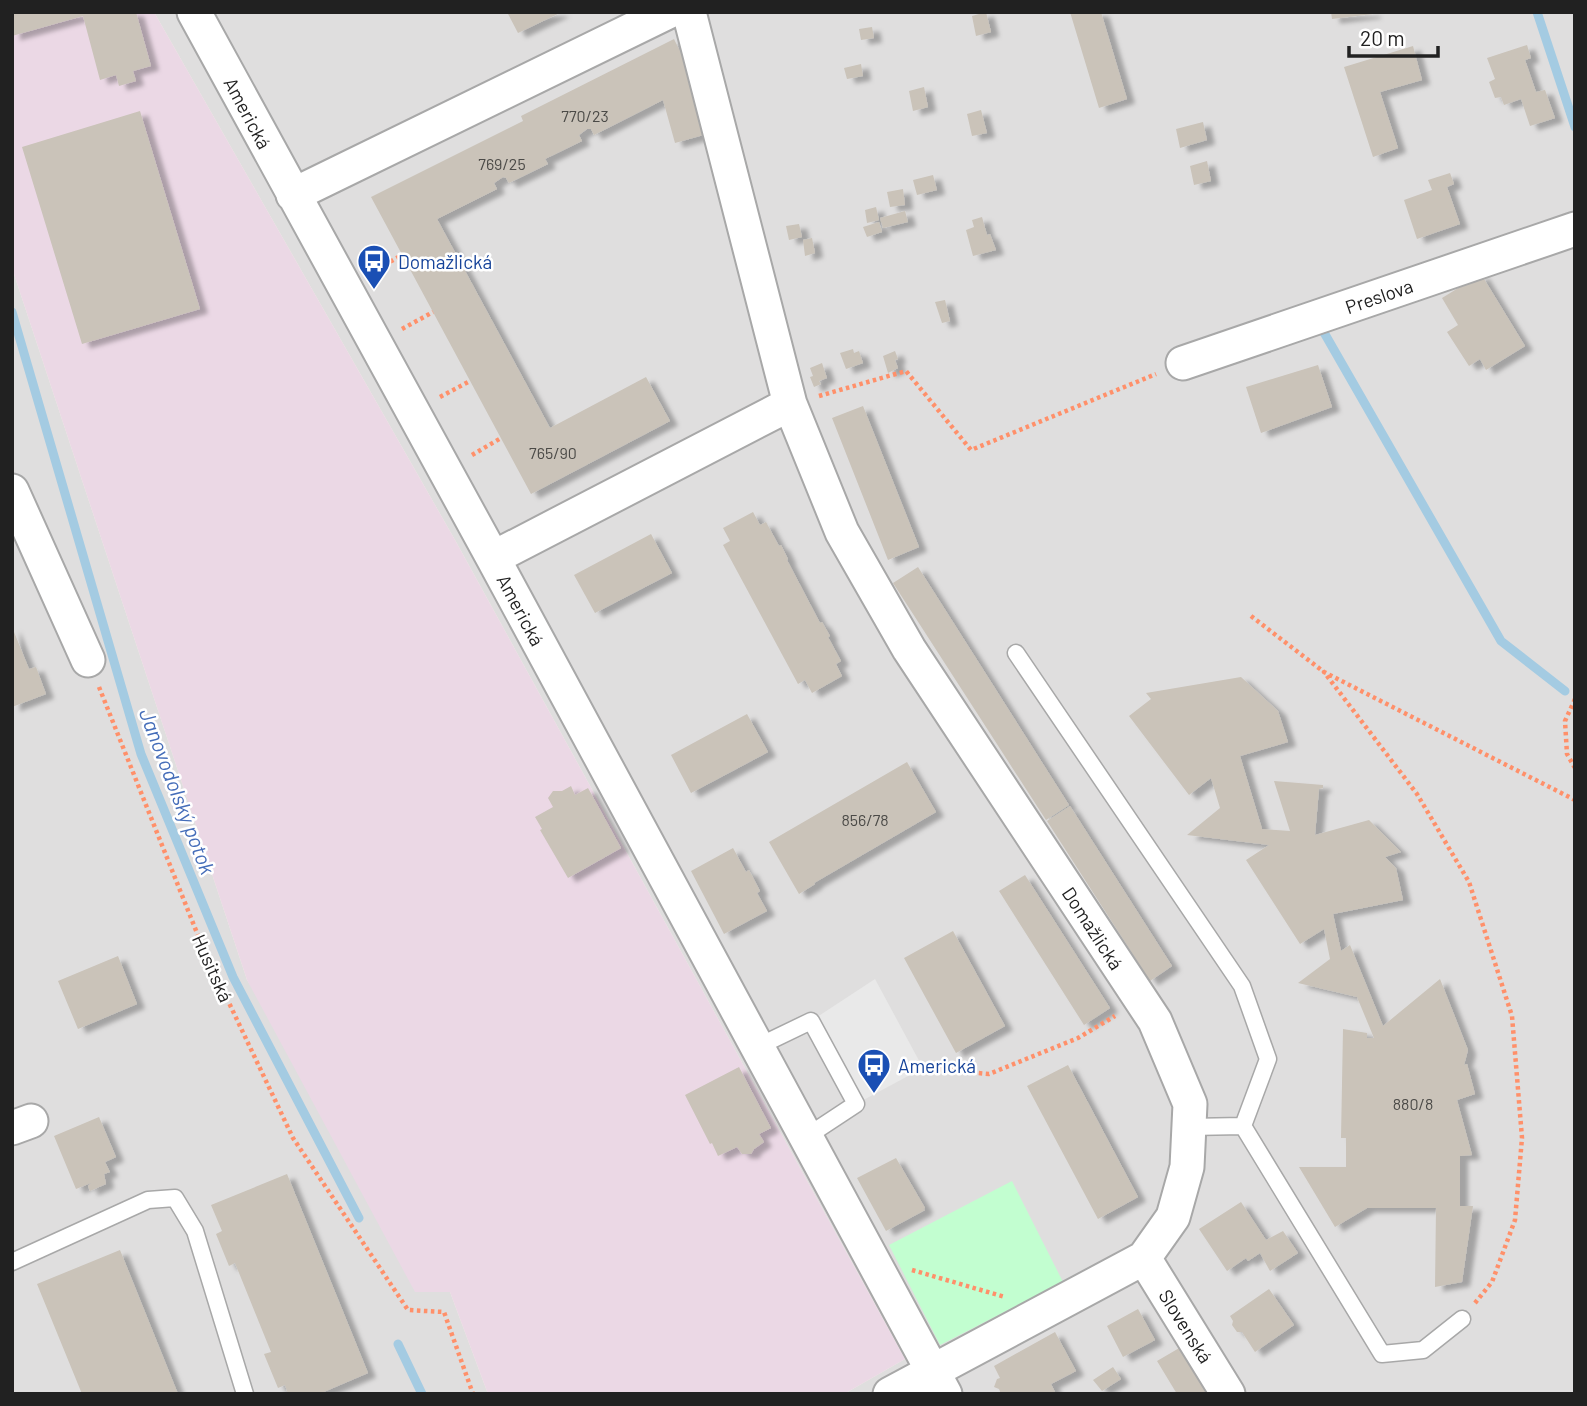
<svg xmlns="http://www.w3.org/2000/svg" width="1587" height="1406" viewBox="0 0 1587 1406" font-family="Barlow,sans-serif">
<defs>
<filter id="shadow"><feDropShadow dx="8" dy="4.5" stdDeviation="2" flood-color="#0004"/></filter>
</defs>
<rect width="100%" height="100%" fill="#f2f0e7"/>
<path fill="#dfdede" d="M 154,12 L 1575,12 L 1575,1394 L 844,1394 L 905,1359 L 455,540 Z
M 12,268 L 247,980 L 450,1292 L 488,1394 L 12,1394 Z"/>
<path fill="#ebd8e5" d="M 12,12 L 154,12 L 455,540 L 905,1359 L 844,1394 L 488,1394 L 450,1292 L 415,1292 L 247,980 L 12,268 Z"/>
<path fill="#c2fed0" d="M 1012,1181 L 1063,1282 L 940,1345 L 889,1245 Z"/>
<path fill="#e9e9e9" d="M 875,979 L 923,1068 L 856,1104 L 811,1021 Z"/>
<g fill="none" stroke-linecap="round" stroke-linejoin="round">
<path stroke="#a4cbe2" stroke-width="9" d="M 1537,12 L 1575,127
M 12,312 L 141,754 L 233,977 L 359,1218
M 1322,329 L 1501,641 L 1565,691
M 398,1344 L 422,1394"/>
</g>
<path fill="#cac3b9" filter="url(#shadow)" d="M 12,12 L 136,12 L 151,66 L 133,71 L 136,81 L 119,86 L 116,75 L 100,80 L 83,16 L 12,36 Z
M 507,12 L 562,12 L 518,33 Z
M 986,12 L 991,32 L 976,36 L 972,16 Z
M 1070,12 L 1101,12 L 1127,99 L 1099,108 Z
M 1331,12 L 1373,12 L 1373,14 L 1332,19 Z
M 872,27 L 874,38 L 861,40 L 859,29 Z
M 674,39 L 690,72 L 714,132 L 675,143 L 663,100 L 594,135 L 591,129 L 587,129 L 579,135 L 582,141 L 545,159 L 548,164 L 509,183 L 506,178 L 503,177 L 494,183 L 497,189 L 437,219 L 550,428 L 646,377 L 670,421 L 531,494 L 371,197 L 523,121 L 521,116 Z
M 1527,45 L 1531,58 L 1525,60 L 1536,92 L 1545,90 L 1555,118 L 1530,126 L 1521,99 L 1504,105 L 1501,97 L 1495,98 L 1489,82 L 1495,79 L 1487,58 Z
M 1413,46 L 1422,80 L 1380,92 L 1398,148 L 1373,157 L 1344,67 Z
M 861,64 L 863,76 L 847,79 L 844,68 Z
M 924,87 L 928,107 L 913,111 L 909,91 Z
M 981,110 L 987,133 L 972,136 L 967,114 Z
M 140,111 L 200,309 L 82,344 L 22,147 Z
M 1203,122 L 1207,140 L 1180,148 L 1176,129 Z
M 1207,161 L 1211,181 L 1194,185 L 1190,166 Z
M 1450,173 L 1454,184 L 1447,187 L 1460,224 L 1417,239 L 1404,200 L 1432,190 L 1428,180 Z
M 933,175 L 937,190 L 917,195 L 913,180 Z
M 903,189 L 905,205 L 890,207 L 887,192 Z
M 876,207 L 879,220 L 867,223 L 865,210 Z
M 905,211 L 908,222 L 883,228 L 880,218 Z
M 982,217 L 987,235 L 990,234 L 996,250 L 973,256 L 966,230 L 974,227 L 972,220 Z
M 879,222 L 882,232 L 867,237 L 863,227 Z
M 799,224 L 802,237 L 789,240 L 786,226 Z
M 812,238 L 815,253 L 805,256 L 803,240 Z
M 1481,274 L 1525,346 L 1486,370 L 1480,359 L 1469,366 L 1447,332 L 1458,325 L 1442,298 Z
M 945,300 L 950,321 L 942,323 L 935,302 Z
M 853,349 L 854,353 L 859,351 L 863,363 L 846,369 L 840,353 Z
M 895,351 L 898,359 L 895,360 L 898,368 L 888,373 L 883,356 Z
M 822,363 L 827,378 L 819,381 L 821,384 L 814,387 L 810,377 L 813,376 L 810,368 Z
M 1318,365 L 1332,407 L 1261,433 L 1246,387 Z
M 863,406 L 919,547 L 888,560 L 832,418 Z
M 753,512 L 760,525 L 766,522 L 779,546 L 781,545 L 788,559 L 787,560 L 820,623 L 822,622 L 830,636 L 828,637 L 841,661 L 836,664 L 842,676 L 812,693 L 805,680 L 798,684 L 723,545 L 730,541 L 723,528 Z
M 651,534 L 672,573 L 595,613 L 574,575 Z
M 918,567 L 1069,805 L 1046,820 L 893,583 Z
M 12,627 L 29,669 L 36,667 L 46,694 L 12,707 Z
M 1241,677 L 1278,711 L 1288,742 L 1240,756 L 1262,829 L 1290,831 L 1274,781 L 1323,785 L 1323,788 L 1319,789 L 1315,835 L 1369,820 L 1401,852 L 1385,857 L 1396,868 L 1403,900 L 1333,914 L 1341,951 L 1350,945 L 1383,1026 L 1440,979 L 1468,1050 L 1464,1065 L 1467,1064 L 1475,1094 L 1457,1100 L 1472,1155 L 1460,1156 L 1460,1206 L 1473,1206 L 1462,1282 L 1435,1287 L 1436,1208 L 1367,1208 L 1335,1227 L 1299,1167 L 1346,1167 L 1346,1138 L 1341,1138 L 1343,1029 L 1367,1033 L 1367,1038 L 1374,1038 L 1357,997 L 1298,983 L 1330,959 L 1324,929 L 1300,944 L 1246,860 L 1269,845 L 1187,835 L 1220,808 L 1211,778 L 1189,795 L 1129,716 L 1151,699 L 1146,693 Z
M 747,714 L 768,752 L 691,793 L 671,755 Z
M 907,762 L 936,812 L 814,883 L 815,884 L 799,894 L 769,842 Z
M 571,786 L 575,795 L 588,788 L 621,848 L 568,878 L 540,830 L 542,829 L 535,817 L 553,807 L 548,798 L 553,791 L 562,791 Z
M 1070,806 L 1172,966 L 1150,981 L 1047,821 Z
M 733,848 L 746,872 L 749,870 L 760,891 L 757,893 L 767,911 L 724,934 L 691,871 Z
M 1025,875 L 1110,1008 L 1084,1025 L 999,891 Z
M 953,931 L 1005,1026 L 956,1053 L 904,958 Z
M 118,956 L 137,1004 L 78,1029 L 58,981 Z
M 1068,1065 L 1138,1197 L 1098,1219 L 1027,1086 Z
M 739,1067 L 771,1128 L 759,1134 L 764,1142 L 754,1149 L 751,1154 L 742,1154 L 737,1147 L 718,1156 L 712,1143 L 710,1144 L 685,1095 Z
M 99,1117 L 116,1157 L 105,1162 L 110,1172 L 104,1174 L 106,1184 L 90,1191 L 88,1186 L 91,1183 L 76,1189 L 54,1136 Z
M 896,1158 L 925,1208 L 923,1209 L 925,1210 L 886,1231 L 857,1178 Z
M 287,1174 L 368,1373 L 319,1394 L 288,1394 L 285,1385 L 278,1388 L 264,1354 L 271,1352 L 235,1263 L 229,1266 L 216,1234 L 222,1231 L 211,1205 Z
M 1241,1202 L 1266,1240 L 1283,1231 L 1298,1253 L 1270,1271 L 1260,1253 L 1248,1261 L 1246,1258 L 1227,1271 L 1199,1229 Z
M 120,1250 L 178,1394 L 82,1394 L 37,1284 Z
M 1269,1289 L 1294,1325 L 1255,1352 L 1242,1332 L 1237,1332 L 1232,1325 L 1233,1321 L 1230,1316 Z
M 1138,1309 L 1155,1340 L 1123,1357 L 1107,1326 Z
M 1055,1332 L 1076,1371 L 1051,1384 L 1056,1394 L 1001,1394 L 999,1389 L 994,1387 L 997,1379 L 1000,1378 L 994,1366 Z
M 1181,1347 L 1209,1394 L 1177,1394 L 1157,1361 Z
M 1113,1367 L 1121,1379 L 1102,1391 L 1093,1380 Z"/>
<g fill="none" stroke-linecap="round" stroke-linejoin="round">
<defs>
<path id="service" d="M 1016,653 L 1242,986 L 1268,1059 L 1243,1126
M 757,1047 L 811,1021 L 856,1104 L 806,1137
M 1189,1127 L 1243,1126 L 1382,1354 L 1423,1350 L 1462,1319
M 12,1262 L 148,1200 L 175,1198 L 195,1231 L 245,1394"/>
<path id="minor" d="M 194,12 L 493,558 L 945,1394
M 689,12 L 790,404 L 842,532 L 909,649 L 1155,1021 L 1190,1104 L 1187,1167 L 1173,1217 L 1144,1258 L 890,1394
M 293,195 L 668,12
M 1183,363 L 1575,229
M 12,491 L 88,660
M 493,558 L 790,404
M 12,1128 L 31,1121
M 1144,1258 L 1228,1394"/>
</defs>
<use href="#service" stroke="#a8a8a8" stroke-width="19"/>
<use href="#minor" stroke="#a8a8a8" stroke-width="37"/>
<path stroke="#ff906a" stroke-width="4.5" stroke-dasharray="3.5 3.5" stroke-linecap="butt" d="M 372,272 L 402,255
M 402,329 L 433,312
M 819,396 L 906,371 L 971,450 L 1156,374
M 440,397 L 470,381
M 472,455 L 501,438
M 1251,616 L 1324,672
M 99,687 L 203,948 L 293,1138 L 408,1310 L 444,1312 L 473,1394
M 1575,699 L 1565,721 L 1567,754 L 1575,768
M 923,1068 L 989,1074 L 1078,1038 L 1115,1016
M 912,1270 L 1005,1297
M 1475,1303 L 1492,1282 L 1515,1220 L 1522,1138 L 1512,1016 L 1469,882 L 1417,794 L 1324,672 L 1575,800"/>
<use href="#service" stroke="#fff" stroke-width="16"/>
<use href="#minor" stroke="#fff" stroke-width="33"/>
</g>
<defs>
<symbol id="bus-pin" viewBox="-11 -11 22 30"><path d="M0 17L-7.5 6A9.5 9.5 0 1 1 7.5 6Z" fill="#1a4fb4" stroke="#fff"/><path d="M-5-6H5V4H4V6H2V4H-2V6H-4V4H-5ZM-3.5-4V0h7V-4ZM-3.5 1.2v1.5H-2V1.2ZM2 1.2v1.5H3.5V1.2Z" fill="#fff"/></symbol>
</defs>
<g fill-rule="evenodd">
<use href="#bus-pin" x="355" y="242" width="38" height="52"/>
<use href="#bus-pin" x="855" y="1046" width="38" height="52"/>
</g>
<g text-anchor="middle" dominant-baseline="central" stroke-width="5" stroke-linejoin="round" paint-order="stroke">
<g font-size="16" fill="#4b4a47">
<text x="585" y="115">770/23</text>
<text x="502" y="163">769/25</text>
<text x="553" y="452">765/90</text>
<text x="865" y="819">856/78</text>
<text x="1413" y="1103">880/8</text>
</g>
<g font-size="19" fill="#212121" stroke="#fff">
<text transform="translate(248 113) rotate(62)">Americká</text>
<text transform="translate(1379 296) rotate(-19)">Preslova</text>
<text transform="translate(521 610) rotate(62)">Americká</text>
<text transform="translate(1093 928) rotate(57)">Domažlická</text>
<text transform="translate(213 968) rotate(66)">Husitská</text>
<text transform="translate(1186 1326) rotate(58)">Slovenská</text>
</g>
<g font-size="19" fill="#164399" stroke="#fff" text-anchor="start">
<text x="398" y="261">Domažlická</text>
<text x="898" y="1065">Americká</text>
</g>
<g font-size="21" font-style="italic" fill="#456db9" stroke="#fff">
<text transform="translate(178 791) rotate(69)">Janovodolský potok</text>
</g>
</g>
<rect width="1587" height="1406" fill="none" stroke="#212121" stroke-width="28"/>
<path d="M1349 46v10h89v-10" fill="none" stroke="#212121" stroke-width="3.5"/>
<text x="1360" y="46" font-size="21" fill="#212121" stroke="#ffffff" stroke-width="5" paint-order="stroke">20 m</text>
</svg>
